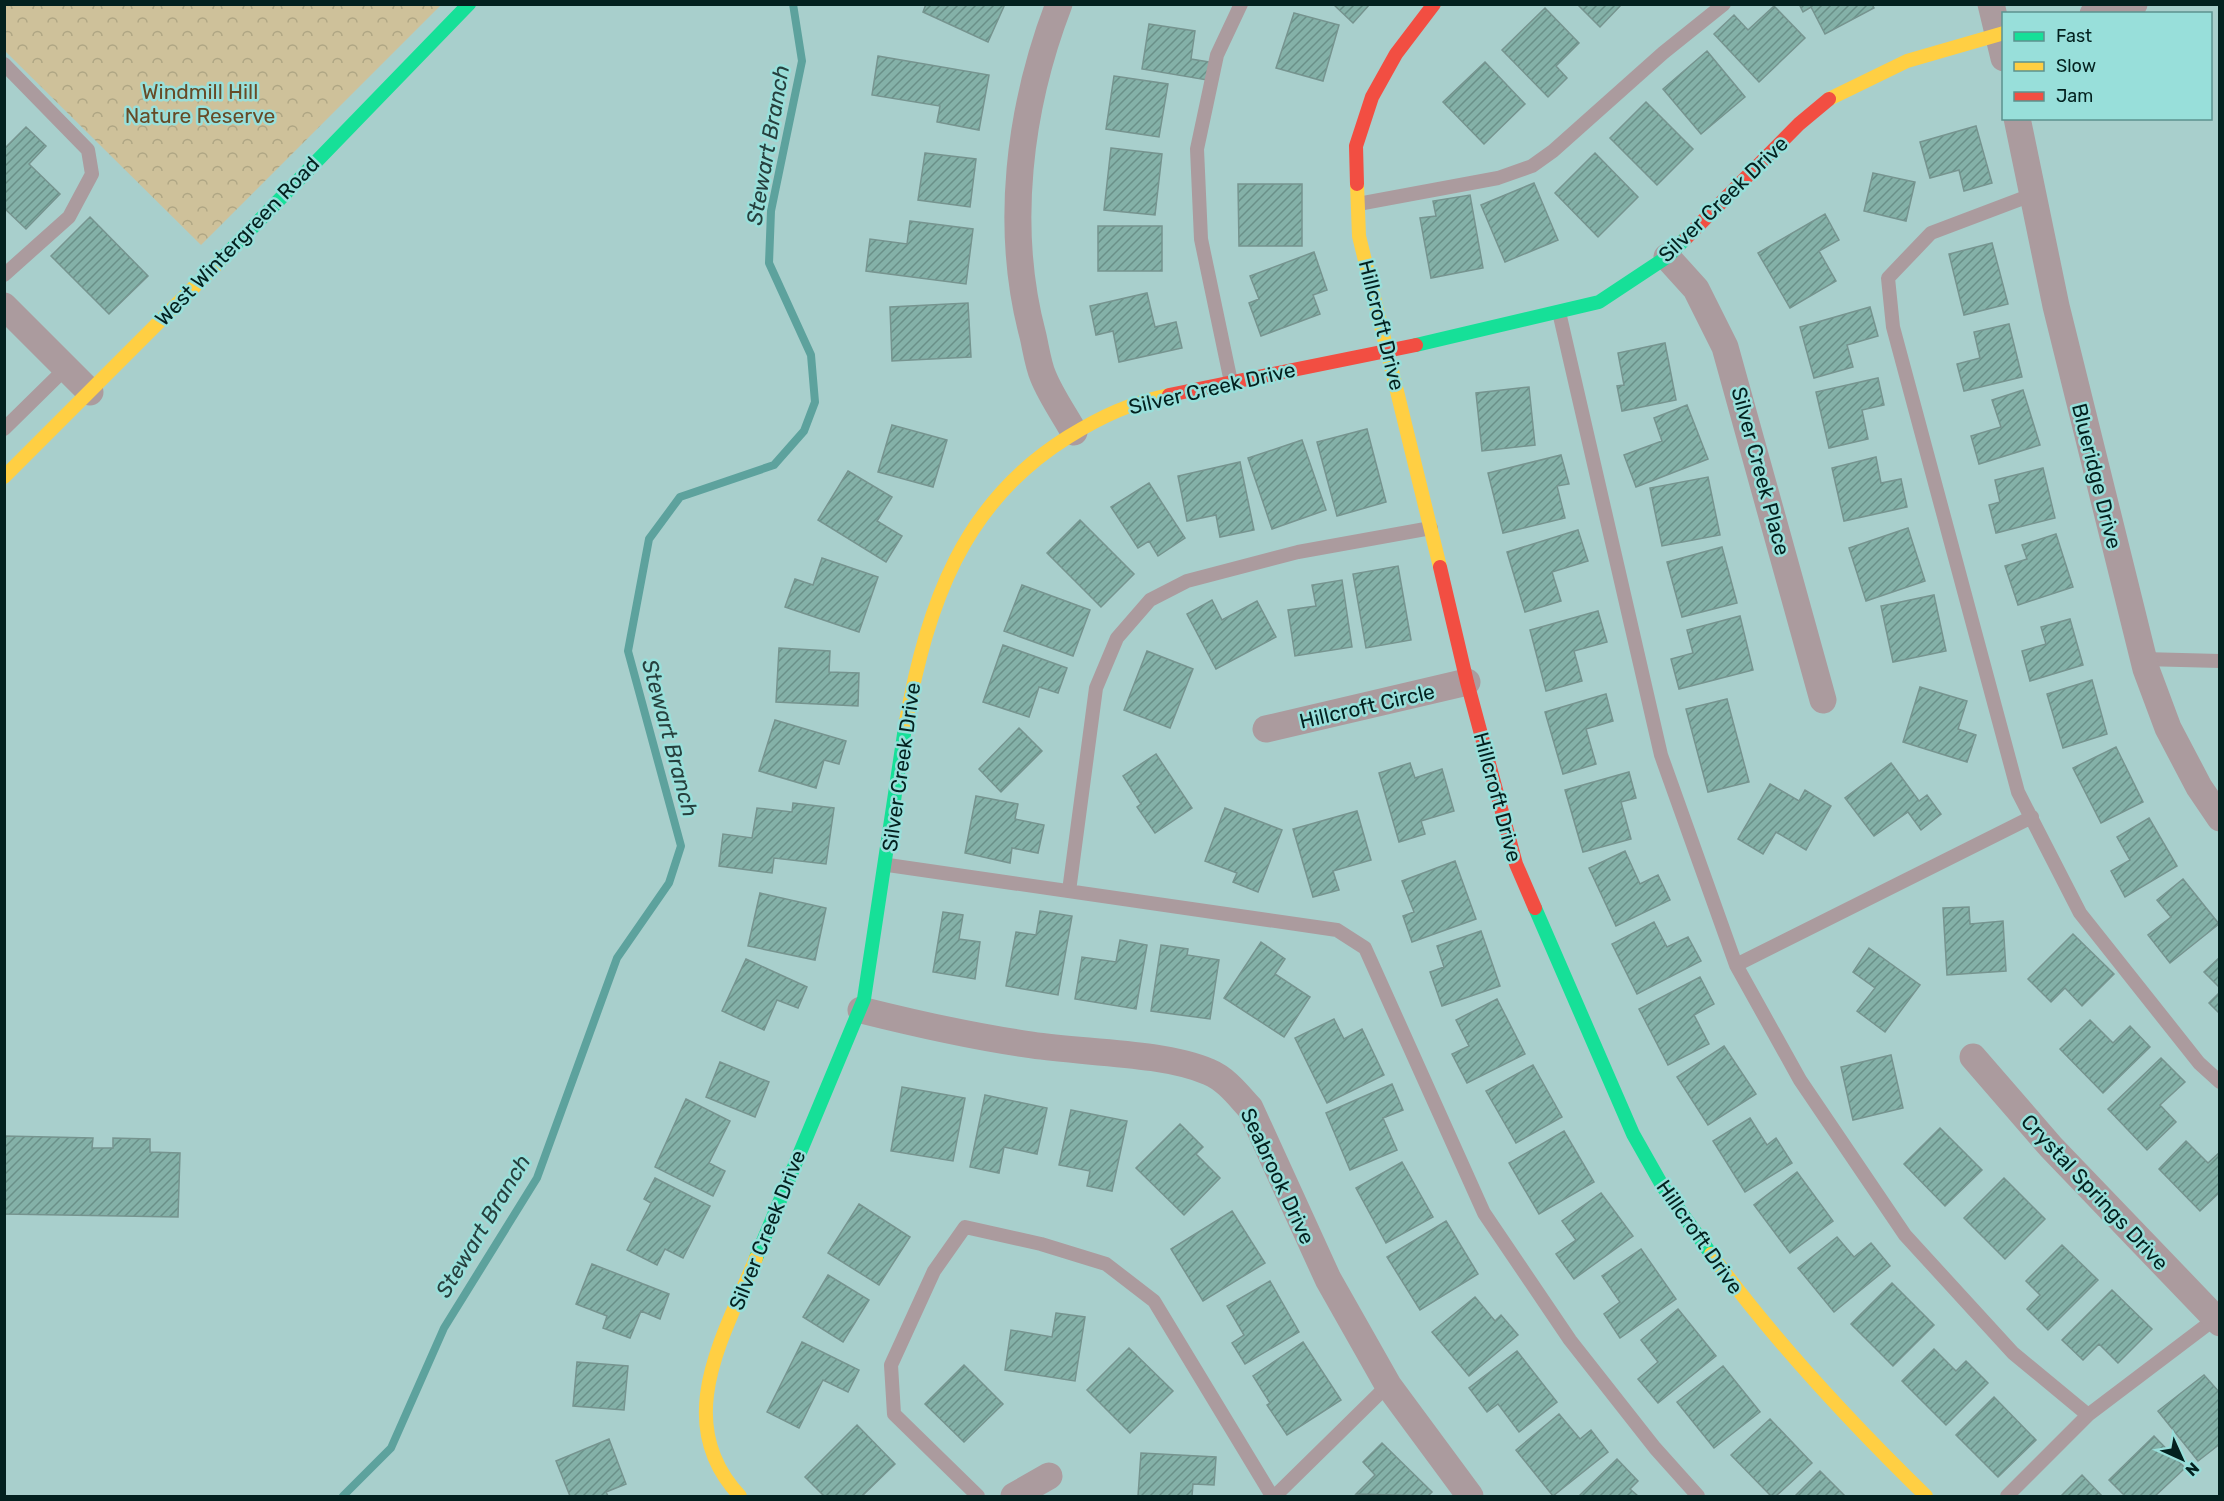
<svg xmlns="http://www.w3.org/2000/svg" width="2224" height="1501" viewBox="0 0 2224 1501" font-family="Rubik,sans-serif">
<defs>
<pattern id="forest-crowns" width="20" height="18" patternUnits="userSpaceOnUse" patternTransform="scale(1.5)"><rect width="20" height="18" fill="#cec19a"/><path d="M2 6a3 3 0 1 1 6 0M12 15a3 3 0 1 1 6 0" fill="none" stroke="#afa684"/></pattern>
<pattern id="building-hatch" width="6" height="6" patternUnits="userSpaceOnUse" patternTransform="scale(1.5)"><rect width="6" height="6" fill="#84b1a8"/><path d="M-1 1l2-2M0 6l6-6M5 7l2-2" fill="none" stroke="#6a9088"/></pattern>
</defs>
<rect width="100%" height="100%" fill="#a8cfcc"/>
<path fill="url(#forest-crowns)" d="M 4,5 L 5,4 L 441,5 L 201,245 L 5,51 Z"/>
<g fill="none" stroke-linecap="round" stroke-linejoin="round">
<path stroke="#5da29d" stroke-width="8" d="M 343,1496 L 391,1448 L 444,1328 L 537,1178 L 617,958 L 669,883 L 681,846 L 628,651 L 649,539 L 680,497 L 774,465 L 804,431 L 815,402 L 811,355 L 769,263 L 771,211 L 802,61 L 793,4"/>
</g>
<path fill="url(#building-hatch)" stroke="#76948f" stroke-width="1.5" d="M 926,4 L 1005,4 L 988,42 L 923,12 Z
M 1333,4 L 1370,4 L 1353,23 Z
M 1577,4 L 1622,4 L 1600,27 Z
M 1799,4 L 1872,4 L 1874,8 L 1825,34 L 1811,7 L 1803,12 Z
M 1774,6 L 1805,38 L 1759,82 L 1714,34 L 1734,15 L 1748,30 Z
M 1545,8 L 1579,43 L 1556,66 L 1567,78 L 1548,97 L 1502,50 Z
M 1294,13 L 1339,25 L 1323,81 L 1276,68 Z
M 1149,24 L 1195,31 L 1191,59 L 1210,62 L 1207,80 L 1142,69 Z
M 1707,51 L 1745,97 L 1701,134 L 1663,89 Z
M 878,56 L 989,75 L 979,130 L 937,122 L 940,106 L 872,95 Z
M 1485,62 L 1525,104 L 1484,144 L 1443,102 Z
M 1114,76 L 1168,84 L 1159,137 L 1106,129 Z
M 1646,102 L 1693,149 L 1657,185 L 1610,138 Z
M 1976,126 L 1992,183 L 1964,191 L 1959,170 L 1930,178 L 1920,142 Z
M 26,127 L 46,146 L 29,164 L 60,194 L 26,229 L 4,208 L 4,149 Z
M 1111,148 L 1162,154 L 1155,215 L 1104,210 Z
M 925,153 L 976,159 L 970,207 L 918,200 Z
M 1595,153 L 1638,197 L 1598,237 L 1555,193 Z
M 1873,173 L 1915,182 L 1906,221 L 1864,211 Z
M 1534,183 L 1558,240 L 1505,262 L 1481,205 Z
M 1238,184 L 1302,184 L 1302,246 L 1239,246 Z
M 1470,195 L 1483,268 L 1431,278 L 1420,218 L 1436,216 L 1433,201 Z
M 1825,214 L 1839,240 L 1819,251 L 1836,281 L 1790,308 L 1758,253 Z
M 90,217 L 148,276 L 109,314 L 51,256 Z
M 910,221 L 973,229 L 966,284 L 866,271 L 870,239 L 907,244 Z
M 1098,226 L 1162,226 L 1162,271 L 1098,271 Z
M 1992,243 L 2008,304 L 1964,315 L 1949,254 Z
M 1314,252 L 1327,290 L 1313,295 L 1320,314 L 1261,336 L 1249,303 L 1259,299 L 1250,276 Z
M 1147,293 L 1155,327 L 1176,322 L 1182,348 L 1119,362 L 1113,331 L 1096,335 L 1090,306 Z
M 968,303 L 971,357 L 892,361 L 890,307 Z
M 1870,307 L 1878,336 L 1847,345 L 1853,367 L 1814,378 L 1800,327 Z
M 2009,324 L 2022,377 L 1964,391 L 1957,364 L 1980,358 L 1974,332 Z
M 1665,343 L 1676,400 L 1622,411 L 1617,386 L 1624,385 L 1618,353 Z
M 1878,378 L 1884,405 L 1862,410 L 1868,439 L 1829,448 L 1816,392 Z
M 1529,387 L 1535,445 L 1482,451 L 1476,393 Z
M 2023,390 L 2040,445 L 1979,464 L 1971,436 L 2001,427 L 1992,400 Z
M 1687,405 L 1708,459 L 1636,487 L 1624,455 L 1662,441 L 1654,418 Z
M 892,425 L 947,440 L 933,487 L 878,472 Z
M 1367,429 L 1386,502 L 1337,516 L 1317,442 Z
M 1302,440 L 1326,510 L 1272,529 L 1248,458 Z
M 1561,455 L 1569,484 L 1557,486 L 1565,518 L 1503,533 L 1488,473 Z
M 1876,457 L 1881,483 L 1901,479 L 1907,507 L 1844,521 L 1832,468 Z
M 1240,462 L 1254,530 L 1220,537 L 1216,515 L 1187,521 L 1178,476 Z
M 2043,468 L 2055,518 L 1996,533 L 1989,505 L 2000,502 L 1995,480 Z
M 848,471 L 892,497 L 877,521 L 902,536 L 886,562 L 818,520 Z
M 1708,477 L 1720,535 L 1662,546 L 1650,488 Z
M 1149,483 L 1185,538 L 1158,556 L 1149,541 L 1138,548 L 1111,507 Z
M 1080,520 L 1134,574 L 1101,607 L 1047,553 Z
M 1908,528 L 1925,581 L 1866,601 L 1849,548 Z
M 1578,530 L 1588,561 L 1552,572 L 1561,601 L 1525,612 L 1507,552 Z
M 2056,534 L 2073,587 L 2018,605 L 2005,566 L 2027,559 L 2022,545 Z
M 1722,547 L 1737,603 L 1682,617 L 1667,562 Z
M 822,558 L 878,577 L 859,632 L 785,607 L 795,579 L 813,585 Z
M 1398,566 L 1411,640 L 1366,648 L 1353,574 Z
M 1342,580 L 1352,647 L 1295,656 L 1288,610 L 1316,606 L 1312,585 Z
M 1022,585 L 1090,610 L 1073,656 L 1004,631 Z
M 1934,595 L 1946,651 L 1893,662 L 1881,606 Z
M 1212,600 L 1222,620 L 1257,601 L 1276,637 L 1216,669 L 1187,614 Z
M 1598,611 L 1607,642 L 1574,651 L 1582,681 L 1546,691 L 1530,630 Z
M 1740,616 L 1753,670 L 1679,689 L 1671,659 L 1693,653 L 1687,630 Z
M 2070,619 L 2083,665 L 2030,681 L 2022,651 L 2046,644 L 2041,627 Z
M 1003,645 L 1067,668 L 1058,693 L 1039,687 L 1029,717 L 983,702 Z
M 779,648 L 830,651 L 829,672 L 859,673 L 858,706 L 776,702 Z
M 1147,651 L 1193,669 L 1170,728 L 1124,710 Z
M 2092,680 L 2107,734 L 2063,748 L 2047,694 Z
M 1920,687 L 1967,701 L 1958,729 L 1976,735 L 1967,762 L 1903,742 Z
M 1606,694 L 1613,721 L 1586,729 L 1596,764 L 1563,774 L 1545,712 Z
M 1727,699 L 1749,782 L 1708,792 L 1686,709 Z
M 775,720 L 846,741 L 839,764 L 824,760 L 816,788 L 759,771 Z
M 1019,728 L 1042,751 L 1001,792 L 979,769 Z
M 2116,747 L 2143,802 L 2101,823 L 2073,768 Z
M 1156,754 L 1192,808 L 1155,833 L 1137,807 L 1141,804 L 1123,776 Z
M 1410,763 L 1415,778 L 1442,769 L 1454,811 L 1421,821 L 1425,834 L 1399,842 L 1379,773 Z
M 1891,763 L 1919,801 L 1927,795 L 1941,814 L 1921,830 L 1908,812 L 1874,836 L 1845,798 Z
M 1629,772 L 1636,798 L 1621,802 L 1631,839 L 1583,852 L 1565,790 Z
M 1770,784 L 1799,801 L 1805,790 L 1831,806 L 1806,850 L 1776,832 L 1763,854 L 1738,839 Z
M 976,796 L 1018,804 L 1015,819 L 1044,825 L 1038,853 L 1012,848 L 1010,863 L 965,853 Z
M 793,803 L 834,808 L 826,864 L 774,858 L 772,873 L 719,866 L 723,834 L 752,838 L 757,808 L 792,812 Z
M 1225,808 L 1282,830 L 1258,892 L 1233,882 L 1237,873 L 1205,861 Z
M 1357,811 L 1371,860 L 1333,871 L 1339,890 L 1313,897 L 1293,829 Z
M 2149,818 L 2177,866 L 2125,897 L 2111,871 L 2130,860 L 2117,837 Z
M 1625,851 L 1640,884 L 1658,875 L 1670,900 L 1616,926 L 1589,868 Z
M 1455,861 L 1476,919 L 1412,942 L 1403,916 L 1414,912 L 1402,881 Z
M 2183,879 L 2219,924 L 2170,963 L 2148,935 L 2171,917 L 2157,900 Z
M 760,893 L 826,908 L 815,960 L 748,946 Z
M 1969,907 L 1970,924 L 2003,921 L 2006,971 L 1947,975 L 1943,908 Z
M 1040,911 L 1072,916 L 1058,995 L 1006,986 L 1016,932 L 1036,935 Z
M 943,912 L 963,915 L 959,939 L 980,942 L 975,979 L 933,972 Z
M 1654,922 L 1667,947 L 1688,937 L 1701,961 L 1637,994 L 1612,944 Z
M 1481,931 L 1500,986 L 1442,1006 L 1430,972 L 1444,967 L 1437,946 Z
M 2073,934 L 2114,974 L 2082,1006 L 2065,988 L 2051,1002 L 2028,979 Z
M 1120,940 L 1147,945 L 1136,1009 L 1075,999 L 1082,957 L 1116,962 Z
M 1261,942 L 1285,959 L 1275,974 L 1310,997 L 1284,1037 L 1224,998 Z
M 1161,945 L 1188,949 L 1187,955 L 1219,960 L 1210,1019 L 1151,1011 Z
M 1869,948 L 1920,985 L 1885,1032 L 1857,1011 L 1875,988 L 1853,972 Z
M 2220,957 L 2220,988 L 2204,972 Z
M 746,959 L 807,987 L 798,1008 L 777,1000 L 764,1030 L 722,1011 Z
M 1700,977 L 1714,1004 L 1694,1015 L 1709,1044 L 1668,1065 L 1639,1009 Z
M 2220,992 L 2220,1014 L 2209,1003 Z
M 1497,999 L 1525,1054 L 1467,1083 L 1452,1054 L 1469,1046 L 1456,1020 Z
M 1334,1019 L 1344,1039 L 1362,1029 L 1384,1075 L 1327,1103 L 1295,1038 Z
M 2090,1020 L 2113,1043 L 2130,1026 L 2150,1047 L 2103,1093 L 2060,1049 Z
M 1724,1046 L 1756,1094 L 1708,1125 L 1677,1077 Z
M 1891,1055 L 1903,1108 L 1853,1120 L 1841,1067 Z
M 2161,1058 L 2185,1082 L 2160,1105 L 2176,1122 L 2147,1150 L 2108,1109 Z
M 720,1062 L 769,1082 L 755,1117 L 706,1097 Z
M 1533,1065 L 1562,1117 L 1516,1143 L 1486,1091 Z
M 1392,1084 L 1403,1110 L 1383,1118 L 1397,1150 L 1350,1170 L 1326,1113 Z
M 902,1087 L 965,1098 L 953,1161 L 891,1151 Z
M 985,1095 L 1047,1108 L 1037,1154 L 1004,1147 L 999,1173 L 970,1167 Z
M 686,1099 L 730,1121 L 709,1163 L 725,1171 L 713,1196 L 655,1167 Z
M 1071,1110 L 1127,1121 L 1112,1191 L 1087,1186 L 1090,1171 L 1059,1165 Z
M 1750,1118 L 1767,1145 L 1776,1138 L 1792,1163 L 1745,1192 L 1713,1141 Z
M 1180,1124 L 1203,1147 L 1196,1154 L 1220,1178 L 1184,1215 L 1136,1168 Z
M 1940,1128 L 1982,1170 L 1945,1206 L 1904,1164 Z
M 1564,1131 L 1594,1182 L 1539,1214 L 1509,1163 Z
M 4,1136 L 93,1138 L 92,1148 L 113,1148 L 113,1138 L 150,1139 L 150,1152 L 180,1153 L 178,1217 L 4,1214 Z
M 2186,1141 L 2208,1163 L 2220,1152 L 2220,1192 L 2200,1211 L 2159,1169 Z
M 1402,1162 L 1433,1217 L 1386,1243 L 1356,1188 Z
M 1797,1172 L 1833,1221 L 1790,1253 L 1754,1205 Z
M 655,1178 L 710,1206 L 683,1258 L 665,1249 L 657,1265 L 627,1250 L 651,1203 L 644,1199 Z
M 2004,1178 L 2045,1219 L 2005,1259 L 1964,1218 Z
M 1601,1193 L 1633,1236 L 1574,1279 L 1556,1254 L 1576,1240 L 1562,1221 Z
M 859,1204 L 910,1237 L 879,1285 L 828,1253 Z
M 1232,1211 L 1265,1263 L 1203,1301 L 1171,1249 Z
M 1446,1221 L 1478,1274 L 1420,1310 L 1387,1257 Z
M 1837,1237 L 1854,1257 L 1871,1243 L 1890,1266 L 1834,1312 L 1798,1268 Z
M 2062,1245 L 2098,1280 L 2048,1330 L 2027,1309 L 2040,1295 L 2026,1281 Z
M 1641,1249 L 1676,1299 L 1620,1338 L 1604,1314 L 1620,1302 L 1602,1276 Z
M 592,1264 L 669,1294 L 660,1319 L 641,1311 L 630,1338 L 603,1328 L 607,1316 L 576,1304 Z
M 828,1275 L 869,1300 L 843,1342 L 803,1317 Z
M 1270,1281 L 1299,1332 L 1245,1364 L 1232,1343 L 1244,1335 L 1227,1306 Z
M 1892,1283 L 1934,1325 L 1893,1366 L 1851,1324 Z
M 2112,1290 L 2152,1329 L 2118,1363 L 2099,1344 L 2083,1360 L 2062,1340 Z
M 1475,1297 L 1495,1321 L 1501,1315 L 1518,1335 L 1469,1376 L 1432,1332 Z
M 1678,1309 L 1716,1356 L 1658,1403 L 1638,1379 L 1658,1362 L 1641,1340 Z
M 1056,1313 L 1085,1317 L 1075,1381 L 1005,1370 L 1011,1330 L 1052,1337 Z
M 802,1342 L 859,1370 L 848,1392 L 823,1380 L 799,1428 L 767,1412 Z
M 1303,1342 L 1341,1400 L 1287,1435 L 1267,1405 L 1270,1403 L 1253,1376 Z
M 1129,1348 L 1173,1391 L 1130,1433 L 1087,1390 Z
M 1934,1349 L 1956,1371 L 1966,1361 L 1988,1383 L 1946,1425 L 1902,1381 Z
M 1517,1351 L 1557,1402 L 1519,1432 L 1498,1404 L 1487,1412 L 1469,1388 Z
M 577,1362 L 628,1366 L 624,1410 L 573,1406 Z
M 964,1365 L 1003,1404 L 964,1442 L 925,1404 Z
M 1723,1366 L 1760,1412 L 1714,1448 L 1677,1402 Z
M 2204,1375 L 2220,1393 L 2220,1444 L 2198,1461 L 2158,1411 Z
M 1994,1397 L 2036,1440 L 1998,1477 L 1956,1435 Z
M 1559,1414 L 1580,1439 L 1591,1430 L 1608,1452 L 1553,1496 L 1516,1450 Z
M 1770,1419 L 1812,1463 L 1776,1496 L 1771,1496 L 1731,1455 Z
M 857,1425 L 895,1464 L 862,1496 L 824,1496 L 805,1477 Z
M 2154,1436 L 2185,1468 L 2155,1496 L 2125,1496 L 2109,1480 Z
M 609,1439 L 626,1484 L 606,1492 L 608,1496 L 570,1496 L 556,1461 Z
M 1382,1443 L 1432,1492 L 1428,1496 L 1356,1494 L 1375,1475 L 1363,1462 Z
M 1141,1453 L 1216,1457 L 1214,1485 L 1193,1484 L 1192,1496 L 1138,1496 Z
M 1617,1459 L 1638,1481 L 1630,1489 L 1638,1496 L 1579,1496 Z
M 1820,1471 L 1845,1496 L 1795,1496 Z
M 2082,1475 L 2102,1496 L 2061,1496 Z"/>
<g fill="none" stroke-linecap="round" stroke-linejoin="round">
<path stroke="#ab9b9e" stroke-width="14" d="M 4,64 L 88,150 L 92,174 L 69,217 L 4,275
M 2034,194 L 1931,233 L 1888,278 L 1893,327 L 2018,792 L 2080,913 L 2199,1063 L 2220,1082
M 1358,204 L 1498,178 L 1532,166 L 1553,151 L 1663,53 L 1724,4
M 1559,312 L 1661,755 L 1736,965 L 1800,1080 L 1905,1235 L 2013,1353 L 2088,1415
M 1231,382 L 1201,239 L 1197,149 L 1217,55 L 1241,4
M 4,429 L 66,368
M 2143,659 L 2220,661
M 888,865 L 1337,930 L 1365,948 L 1484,1213 L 1570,1340 L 1655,1448 L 1698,1496
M 1069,891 L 1096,688 L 1117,638 L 1150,600 L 1187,581 L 1298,552 L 1431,528
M 1736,965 L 2032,817
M 978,1496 L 894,1414 L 891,1365 L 934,1271 L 965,1227 L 1041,1244 L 1106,1264 L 1154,1301 L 1272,1496
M 1275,1496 L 1388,1385
M 2007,1496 L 2088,1415 L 2220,1315"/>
<path stroke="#ab9b9e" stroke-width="27" d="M 1059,4 C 1019,108 1004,228 1033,336 C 1036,349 1038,364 1043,376 C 1051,396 1064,414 1074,432
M 1991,4 L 2004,58
M 2093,14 L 2134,4
M 2017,118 L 2056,306 L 2146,669 L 2168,728 L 2199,787 L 2220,818
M 1667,257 L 1696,289 L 1725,347 L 1823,700
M 4,306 L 90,392
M 1266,729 L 1467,682
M 861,1010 C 917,1024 974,1037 1032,1045 C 1084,1053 1162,1052 1209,1072 C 1226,1079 1238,1095 1250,1108 L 1328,1279 L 1388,1385 L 1470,1496
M 1973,1057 L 2051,1147 L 2220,1323
M 1014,1496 L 1049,1476"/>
<path stroke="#16e098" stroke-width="14" d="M 219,262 L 469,4
M 1416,345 L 1599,302 L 1667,257 L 1686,238
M 1535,908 L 1633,1134 L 1663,1187 L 1711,1254
M 756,1258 L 864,999 L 906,721"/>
<path stroke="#ffcf43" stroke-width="14" d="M 1829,99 L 1907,61 L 2004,33
M 1357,184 L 1359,236 L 1440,567
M 4,477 L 219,262
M 906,721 C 928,604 962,503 1068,437 C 1102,416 1130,403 1169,395
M 1711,1254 C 1775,1342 1848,1420 1926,1496
M 740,1496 C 670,1422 724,1336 756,1258"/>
<path stroke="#f24e42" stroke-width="14" d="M 1357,184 L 1356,146 L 1372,97 L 1396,54 L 1434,4
M 1686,238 L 1799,124 L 1829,99
M 1169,395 L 1416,345
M 1440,567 L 1467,682 L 1516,864 L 1535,908"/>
</g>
<g text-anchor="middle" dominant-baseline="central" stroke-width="5" stroke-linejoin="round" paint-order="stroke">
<g font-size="21" fill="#674a26" stroke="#98dfda">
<text x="200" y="91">Windmill Hill<tspan x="200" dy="24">Nature Reserve</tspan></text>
</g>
<g font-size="21" fill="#03211f" stroke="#98dfda">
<text transform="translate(1723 199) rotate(-44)">Silver Creek Drive</text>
<text transform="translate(237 241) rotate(-46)">West Wintergreen Road</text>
<text transform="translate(1382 325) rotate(76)">Hillcroft Drive</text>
<text transform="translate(1212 388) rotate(-13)">Silver Creek Drive</text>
<text transform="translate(1761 471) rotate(75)">Silver Creek Place</text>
<text transform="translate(2097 476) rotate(76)">Blueridge Drive</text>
<text transform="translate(1367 706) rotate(-13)">Hillcroft Circle</text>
<text transform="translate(901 767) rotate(-82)">Silver Creek Drive</text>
<text transform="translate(1498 797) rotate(75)">Hillcroft Drive</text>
<text transform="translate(1278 1176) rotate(65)">Seabrook Drive</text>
<text transform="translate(2095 1192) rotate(47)">Crystal Springs Drive</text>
<text transform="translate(767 1230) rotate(-68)">Silver Creek Drive</text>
<text transform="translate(1700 1237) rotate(55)">Hillcroft Drive</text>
</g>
<g font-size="22" font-style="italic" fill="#26403e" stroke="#98dfda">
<text transform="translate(768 145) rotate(-80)">Stewart Branch</text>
<text transform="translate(670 738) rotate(75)">Stewart Branch</text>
<text transform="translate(483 1226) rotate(-59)">Stewart Branch</text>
</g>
</g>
<rect width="2224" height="1501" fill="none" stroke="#03211f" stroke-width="12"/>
<rect x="2002" y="12" width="210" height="108" fill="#98dfda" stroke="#5c938f" stroke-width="1.5"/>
<rect x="2014" y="32" width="30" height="9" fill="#16e098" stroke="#5c938f" stroke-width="1.5"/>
<text x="2056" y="42" font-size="18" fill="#03211f">Fast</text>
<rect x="2014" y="62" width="30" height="9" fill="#ffcf43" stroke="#5c938f" stroke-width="1.5"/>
<text x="2056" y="72" font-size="18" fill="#03211f">Slow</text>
<rect x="2014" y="92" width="30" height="9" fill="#f24e42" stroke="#5c938f" stroke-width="1.5"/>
<text x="2056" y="102" font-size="18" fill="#03211f">Jam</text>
<g transform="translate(2182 1459) rotate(135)" stroke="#98dfda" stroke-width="4.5" paint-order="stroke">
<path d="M0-4.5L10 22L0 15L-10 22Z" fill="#03211f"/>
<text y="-9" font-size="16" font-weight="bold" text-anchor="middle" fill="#03211f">N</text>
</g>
</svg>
